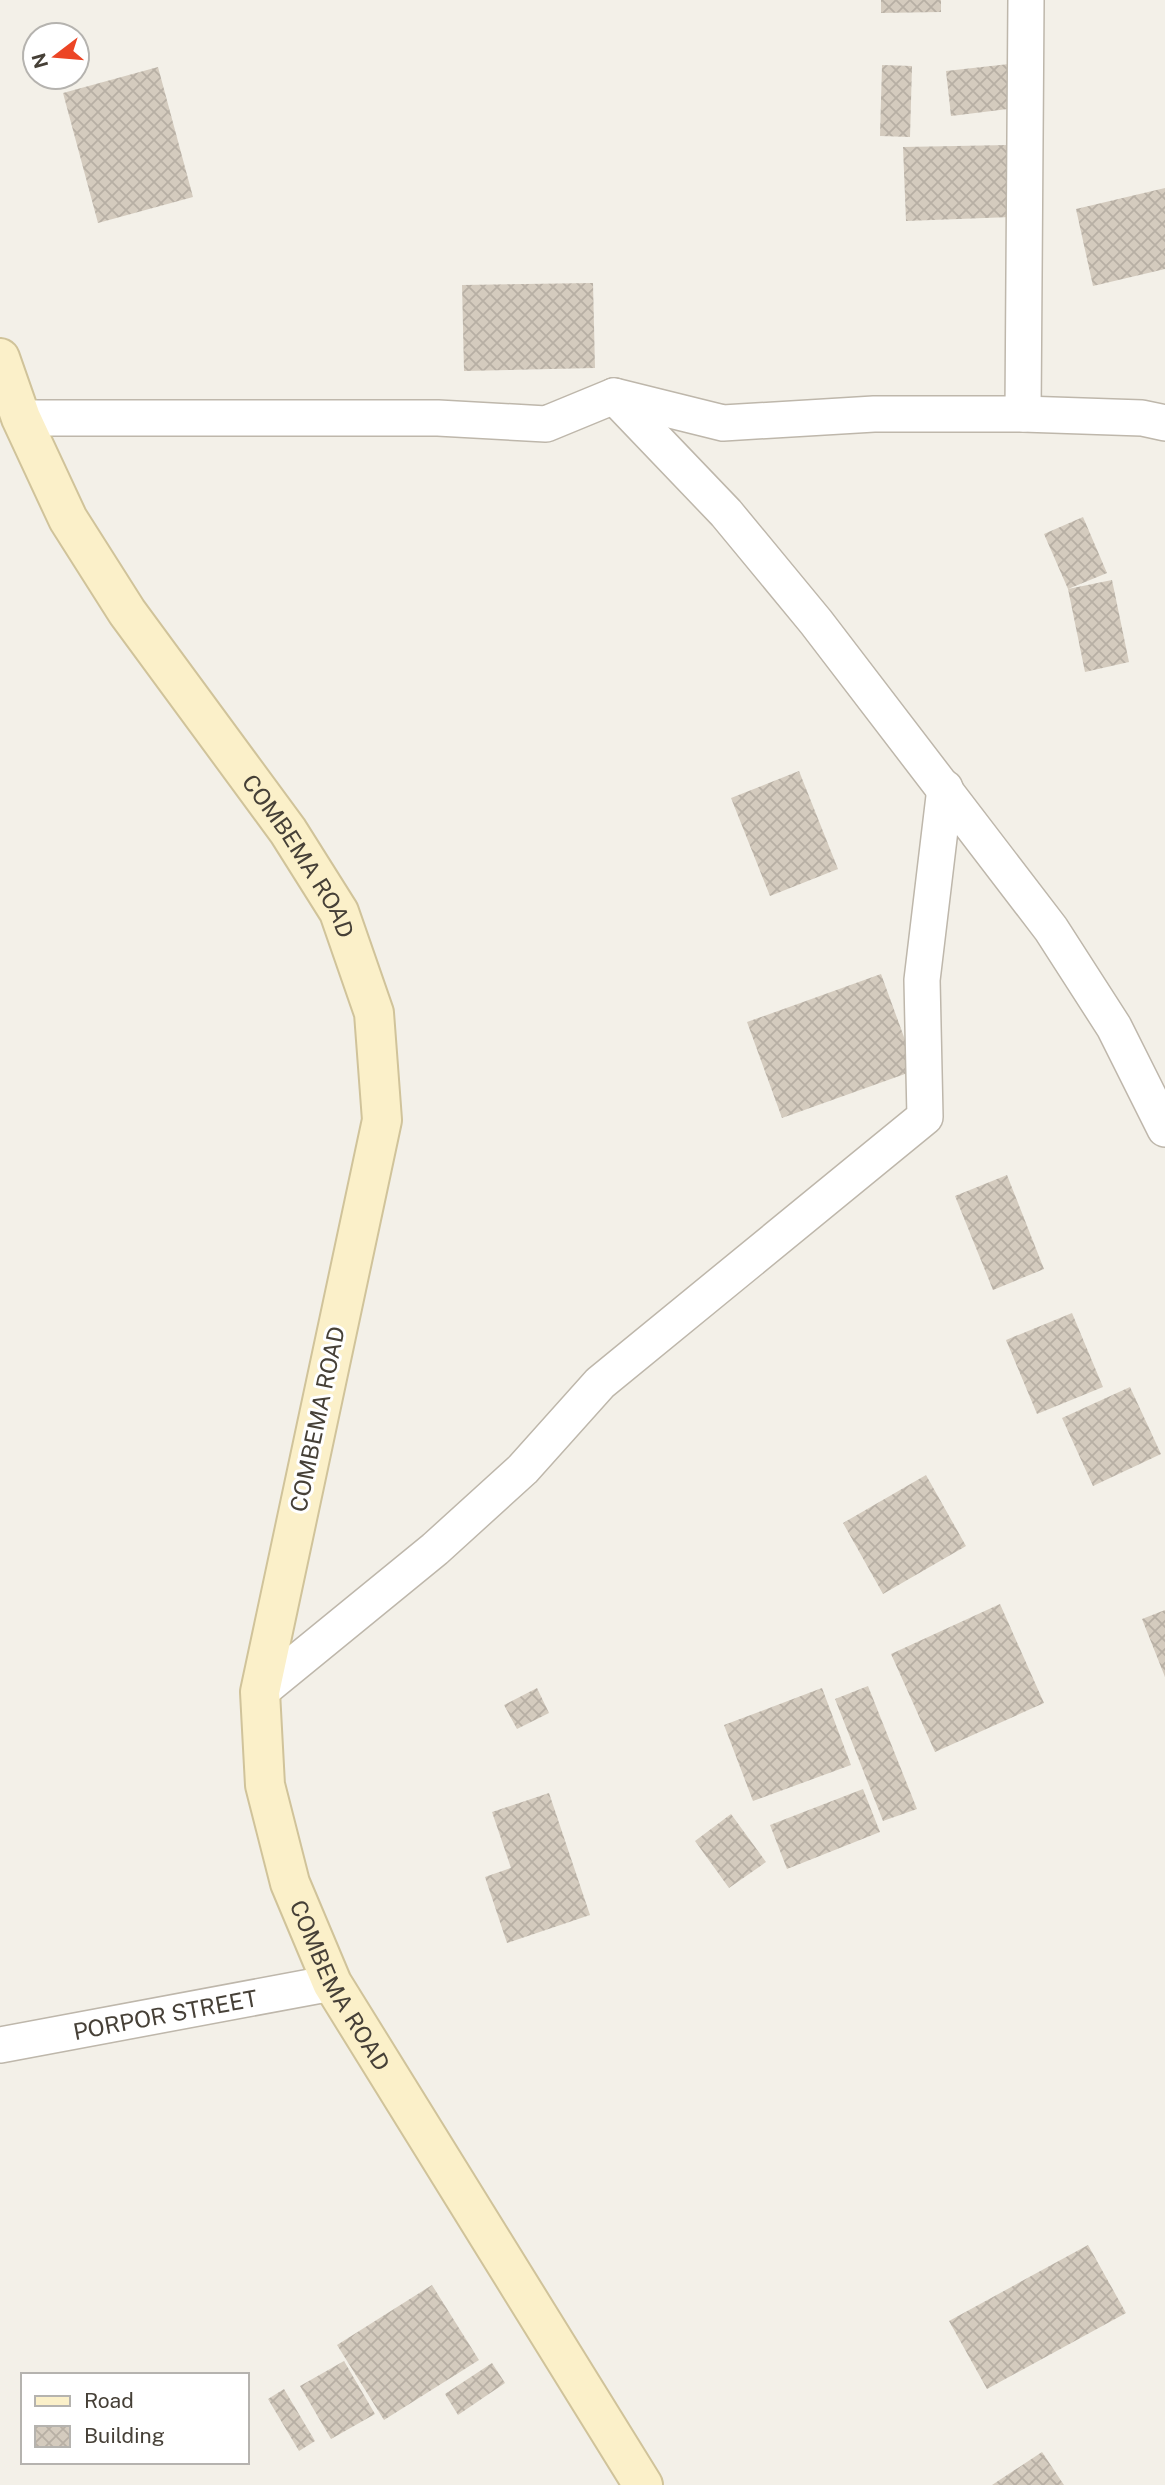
<svg xmlns="http://www.w3.org/2000/svg" width="1165" height="2485" viewBox="0 0 1165 2485" font-family="'Public Sans',sans-serif">
<defs>
<pattern id="building-cross-hatch" width="8" height="8" patternUnits="userSpaceOnUse" patternTransform="scale(1.75)"><rect width="8" height="8" fill="#d4cbbe"/><path d="M0 0l8 8M0 8l8-8" fill="none" stroke="#b7afa4"/></pattern>
</defs>
<rect width="100%" height="100%" fill="#f3f0e8"/>
<path fill="url(#building-cross-hatch)" d="M 881,0 L 941,0 L 941,12 L 881,13 Z
M 1019,63 L 1023,107 L 951,116 L 946,71 Z
M 882,65 L 912,66 L 910,137 L 880,136 Z
M 158,67 L 193,197 L 98,223 L 63,93 Z
M 1009,145 L 1011,217 L 906,221 L 903,147 Z
M 1165,188 L 1165,269 L 1093,286 L 1076,209 Z
M 593,283 L 595,368 L 464,371 L 462,285 Z
M 1083,517 L 1107,573 L 1068,589 L 1044,534 Z
M 1112,580 L 1129,662 L 1085,672 L 1068,589 Z
M 799,771 L 838,869 L 770,896 L 731,798 Z
M 881,974 L 916,1070 L 782,1118 L 747,1022 Z
M 1007,1175 L 1044,1269 L 993,1290 L 955,1196 Z
M 1072,1313 L 1103,1387 L 1037,1414 L 1006,1340 Z
M 1130,1387 L 1161,1454 L 1093,1486 L 1062,1418 Z
M 926,1475 L 966,1546 L 883,1594 L 843,1523 Z
M 1000,1604 L 1044,1703 L 935,1752 L 891,1654 Z
M 1165,1610 L 1165,1677 L 1142,1619 Z
M 868,1686 L 917,1809 L 883,1821 L 835,1699 Z
M 537,1688 L 549,1713 L 517,1729 L 504,1705 Z
M 822,1688 L 851,1765 L 753,1801 L 724,1725 Z
M 863,1789 L 880,1832 L 787,1869 L 770,1825 Z
M 549,1793 L 590,1915 L 507,1943 L 485,1877 L 511,1868 L 492,1812 Z
M 731,1814 L 766,1862 L 729,1888 L 695,1841 Z
M 1088,2245 L 1126,2313 L 987,2389 L 949,2321 Z
M 432,2285 L 479,2360 L 384,2420 L 337,2345 Z
M 344,2361 L 375,2414 L 331,2439 L 300,2386 Z
M 492,2363 L 505,2383 L 458,2415 L 445,2394 Z
M 284,2389 L 315,2441 L 299,2451 L 268,2399 Z
M 1042,2452 L 1064,2485 L 992,2485 Z"/>
<g fill="none" stroke-linecap="round" stroke-linejoin="round">
<defs>
<g id="street">
<path d="M 614,396 L 726,513 L 816,622 L 1051,929 L 1114,1027 L 1165,1129"/>
<path d="M 1023,414 L 1026,0"/>
<path d="M 21,418 L 438,418 L 546,424 L 614,396 L 723,423 L 874,414 L 1023,414 L 1142,418 L 1165,423"/>
<path d="M 260,1692 L 435,1549 L 523,1469 L 600,1383 L 925,1117 L 922,980 L 945,788"/>
<path id="s1" d="M 0,2045 L 332,1983"/>
</g>
<g id="secondary">
<path id="s2" d="M 0,358 L 21,418 L 68,519 L 127,612 L 288,831 L 339,912 L 374,1013 L 382,1120 L 260,1692 L 265,1785 L 290,1883 L 332,1983 L 643,2485"/>
</g>
</defs>
<use href="#street" stroke="#beb7ab" stroke-width="38"/>
<use href="#secondary" stroke="#d0c39a" stroke-width="42"/>
<use href="#street" stroke="#fff" stroke-width="35"/>
<use href="#secondary" stroke="#fbf0c9" stroke-width="38"/>
</g>
<g text-anchor="middle" dominant-baseline="central" stroke-width="6" stroke-linejoin="round" paint-order="stroke">
<g font-size="23" fill="#464037" stroke="#fff">
<text stroke="none"><textPath href="#s2" startOffset="584">COMBEMA ROAD</textPath></text>
<text transform="translate(317 1419) rotate(-78)">COMBEMA ROAD</text>
<text stroke="none"><textPath href="#s2" startOffset="1760">COMBEMA ROAD</textPath></text>
<text stroke="none"><textPath href="#s1" startOffset="168">PORPOR STREET</textPath></text>
</g>
</g>
<rect x="21" y="2373" width="228" height="91" fill="#ffffff" stroke="#b5b3af" stroke-width="2"/>
<rect x="35" y="2396" width="35" height="10" fill="#fbf0c9" stroke="#b5b3af" stroke-width="2"/>
<text x="84" y="2408" font-size="21" fill="#464037">Road</text>
<rect x="35" y="2426" width="35" height="21" fill="url(#building-cross-hatch)" stroke="#b5b3af" stroke-width="2"/>
<text x="84" y="2443" font-size="21" fill="#464037">Building</text>
<g transform="translate(56 56) rotate(254)"><circle r="33" fill="#ffffff" stroke="#b5b3af" stroke-width="2"/>
<path d="M0-5L12 26L0 18L-12 26Z" fill="#ec4525"/>
<text y="-10" font-size="19" font-weight="bold" text-anchor="middle" fill="#464037">N</text>
</g>
</svg>
